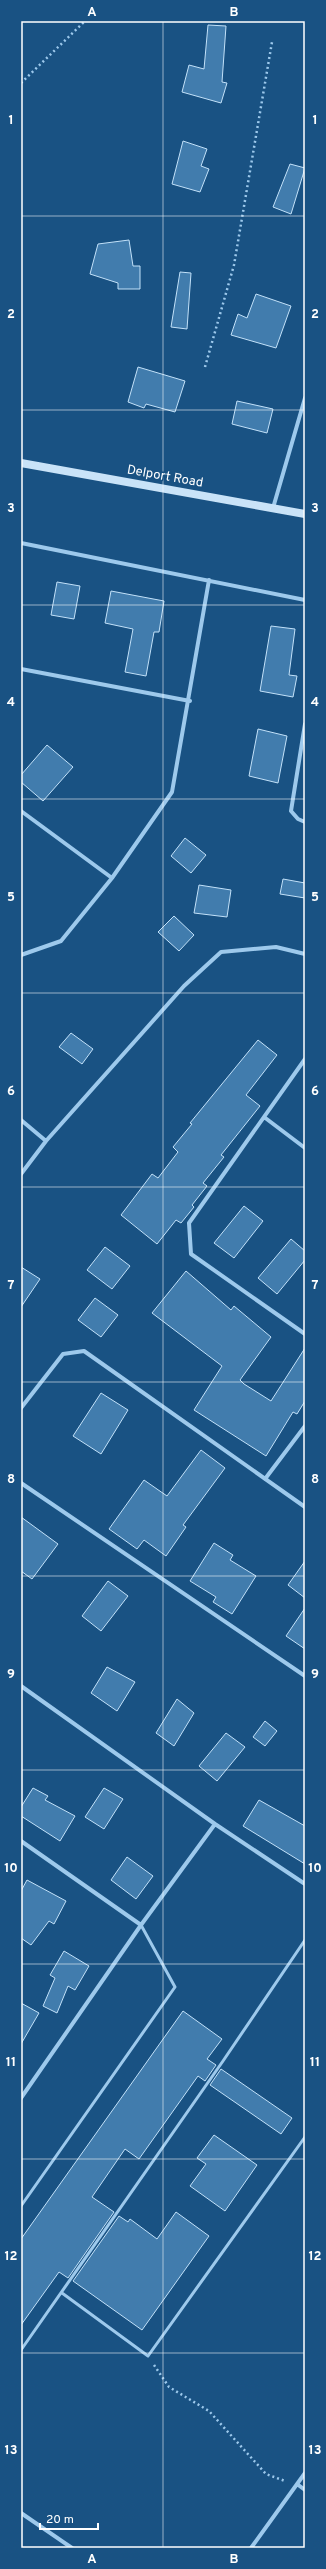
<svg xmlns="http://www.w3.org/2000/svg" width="326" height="2569" viewBox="0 0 326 2569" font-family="Overpass,sans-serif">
<rect width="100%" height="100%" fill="#195283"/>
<path fill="#417cad" stroke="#c2e1f9" d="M 208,25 L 226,26 L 222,82 L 227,83 L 221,103 L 182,92 L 189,65 L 204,69 Z
M 183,141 L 207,149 L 201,166 L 209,169 L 200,192 L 172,184 Z
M 290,164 L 305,168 L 291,214 L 273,207 Z
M 129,240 L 133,266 L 140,266 L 140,289 L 118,289 L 118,283 L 90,274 L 98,244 Z
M 180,272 L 191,273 L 187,329 L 171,327 Z
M 256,294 L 291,306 L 276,348 L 231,335 L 238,314 L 247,318 Z
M 138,367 L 185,381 L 175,412 L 146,404 L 144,408 L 128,402 Z
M 237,401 L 273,409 L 267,433 L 232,424 Z
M 57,582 L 80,586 L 74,619 L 51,615 Z
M 111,591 L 164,601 L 159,632 L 154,632 L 146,676 L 125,672 L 133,629 L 105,623 Z
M 271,626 L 295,629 L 289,675 L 297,676 L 293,697 L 260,691 Z
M 258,729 L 287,736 L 278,783 L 249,776 Z
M 47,745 L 73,767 L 43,801 L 21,782 L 21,775 Z
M 185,838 L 206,855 L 191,873 L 171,856 Z
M 283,879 L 305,883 L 305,898 L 280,894 Z
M 199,885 L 231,890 L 227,917 L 194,913 Z
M 174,916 L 194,935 L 179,951 L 158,932 Z
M 71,1033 L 93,1049 L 82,1064 L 59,1047 Z
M 258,1040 L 277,1055 L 246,1095 L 260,1106 L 221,1155 L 224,1157 L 203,1183 L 207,1186 L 192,1205 L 194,1207 L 181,1223 L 176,1220 L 157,1244 L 121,1215 L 152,1174 L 158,1178 L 178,1152 L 173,1147 L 192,1124 L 190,1123 Z
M 244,1206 L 263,1221 L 234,1258 L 214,1243 Z
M 291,1239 L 305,1251 L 305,1260 L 277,1294 L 258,1278 Z
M 105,1247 L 130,1266 L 112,1289 L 87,1270 Z
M 21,1267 L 40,1279 L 21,1307 Z
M 186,1271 L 231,1310 L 234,1306 L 271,1337 L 240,1380 L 244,1384 L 271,1401 L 305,1348 L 305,1401 L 297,1414 L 293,1412 L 266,1456 L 194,1410 L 222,1366 L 152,1313 Z
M 95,1298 L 118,1315 L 101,1337 L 78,1320 Z
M 101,1393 L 128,1410 L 101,1454 L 73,1436 Z
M 201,1450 L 225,1468 L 183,1525 L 186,1527 L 166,1556 L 144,1540 L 137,1549 L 109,1529 L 144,1480 L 167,1496 Z
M 21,1517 L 58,1544 L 32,1579 L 21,1571 Z
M 214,1543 L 233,1555 L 230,1560 L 256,1576 L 232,1614 L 213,1602 L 216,1597 L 190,1581 Z
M 305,1561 L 305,1598 L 288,1585 Z
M 108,1581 L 128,1596 L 101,1631 L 82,1616 Z
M 305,1608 L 305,1649 L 286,1636 Z
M 107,1667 L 135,1682 L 117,1711 L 91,1693 Z
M 177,1699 L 194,1713 L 174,1746 L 156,1733 Z
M 265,1721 L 277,1731 L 265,1746 L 253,1737 Z
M 226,1733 L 245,1747 L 217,1781 L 199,1766 Z
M 33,1788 L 48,1796 L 45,1800 L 75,1816 L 60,1841 L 21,1816 L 21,1807 Z
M 104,1788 L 123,1799 L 104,1829 L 85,1817 Z
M 259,1800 L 305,1826 L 305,1864 L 243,1826 Z
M 127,1857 L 153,1876 L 136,1899 L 111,1880 Z
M 27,1880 L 66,1901 L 54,1924 L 49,1921 L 31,1945 L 21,1938 L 21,1891 Z
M 64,1951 L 89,1966 L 75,1990 L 68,1986 L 57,2013 L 43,2006 L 55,1978 L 50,1975 Z
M 21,2003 L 39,2013 L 21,2044 Z
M 183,2011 L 222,2039 L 207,2059 L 216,2065 L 205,2081 L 198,2076 L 139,2159 L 125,2149 L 92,2197 L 114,2212 L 68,2278 L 59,2272 L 21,2325 L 21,2239 Z
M 221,2069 L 292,2118 L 281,2134 L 210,2085 Z
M 214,2135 L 257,2165 L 225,2211 L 190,2186 L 206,2164 L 197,2158 Z
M 176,2212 L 209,2236 L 142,2330 L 73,2281 L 119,2216 L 128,2222 L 130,2219 L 157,2239 Z"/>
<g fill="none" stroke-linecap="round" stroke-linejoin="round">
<path stroke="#9dc9ec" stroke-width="2.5" stroke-dasharray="2 3" stroke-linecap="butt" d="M 21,83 L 85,21
M 205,367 L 234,265 L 272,42
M 154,2365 L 169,2387 L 209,2411 L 266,2474 L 285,2481"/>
<path stroke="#9dc9ec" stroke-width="3" d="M 21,2206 L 175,1987 L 141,1925
M 62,2293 L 148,2356 L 305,2137
M 21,2350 L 223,2061 L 305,1940"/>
<path stroke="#9dc9ec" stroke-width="4" d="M 273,508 L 305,398
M 21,543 L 305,600
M 21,669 L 190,701
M 305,724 L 291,811 L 298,819 L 305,822
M 21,811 L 112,878
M 21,955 L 61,941 L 112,878 L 172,792 L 209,580
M 305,1059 L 189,1223 L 191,1254 L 305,1334
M 264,1117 L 305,1148
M 21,1120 L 46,1141
M 21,1174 L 46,1141 L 184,986 L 221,952 L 276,947 L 305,954
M 21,1408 L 63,1354 L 84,1351 L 305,1507
M 265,1479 L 305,1426
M 21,1483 L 305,1676
M 21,1686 L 215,1824 L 305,1884
M 21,1841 L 141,1925
M 21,2098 L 141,1925 L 215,1824
M 297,2484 L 305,2490
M 21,2513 L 72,2548
M 251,2548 L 305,2473"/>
<path stroke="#c9e3f8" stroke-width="8" d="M 21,463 L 305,514"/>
</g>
<path fill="none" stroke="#fff" stroke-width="1" stroke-opacity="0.55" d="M 163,21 L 163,2548M 21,216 L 305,216M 21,410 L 305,410M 21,605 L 305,605M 21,799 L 305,799M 21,993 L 305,993M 21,1187 L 305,1187M 21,1382 L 305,1382M 21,1576 L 305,1576M 21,1770 L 305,1770M 21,1964 L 305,1964M 21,2159 L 305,2159M 21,2353 L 305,2353"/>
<g text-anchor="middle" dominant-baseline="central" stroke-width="3" stroke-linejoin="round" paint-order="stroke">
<g font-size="13" fill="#fff" stroke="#195283">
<text transform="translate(165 477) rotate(10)">Delport Road</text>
</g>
</g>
<rect width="326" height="2569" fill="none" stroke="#195283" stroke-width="44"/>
<path d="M40 2523v6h58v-6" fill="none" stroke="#ffffff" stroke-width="2"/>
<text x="46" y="2523" font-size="12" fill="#ffffff" stroke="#195283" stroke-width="3" paint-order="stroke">20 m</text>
<rect x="22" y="22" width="282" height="2525" fill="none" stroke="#fff" stroke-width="1.5"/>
<g font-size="13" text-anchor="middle" font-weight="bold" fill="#fff">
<text x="92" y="16">A</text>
<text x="234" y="16">B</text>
<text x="11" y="124">1</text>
<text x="315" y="124">1</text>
<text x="11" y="318">2</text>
<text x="315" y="318">2</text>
<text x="11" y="512">3</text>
<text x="315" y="512">3</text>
<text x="11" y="706">4</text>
<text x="315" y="706">4</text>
<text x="11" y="901">5</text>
<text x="315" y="901">5</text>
<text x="11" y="1095">6</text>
<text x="315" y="1095">6</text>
<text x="11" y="1289">7</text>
<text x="315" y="1289">7</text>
<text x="11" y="1483">8</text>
<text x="315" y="1483">8</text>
<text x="11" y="1678">9</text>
<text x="315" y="1678">9</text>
<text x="11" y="1872">10</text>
<text x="315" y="1872">10</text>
<text x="11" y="2066">11</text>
<text x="315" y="2066">11</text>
<text x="11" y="2260">12</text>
<text x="315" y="2260">12</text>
<text x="11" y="2454">13</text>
<text x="315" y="2454">13</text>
<text x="92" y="2563">A</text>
<text x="234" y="2563">B</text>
</g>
</svg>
